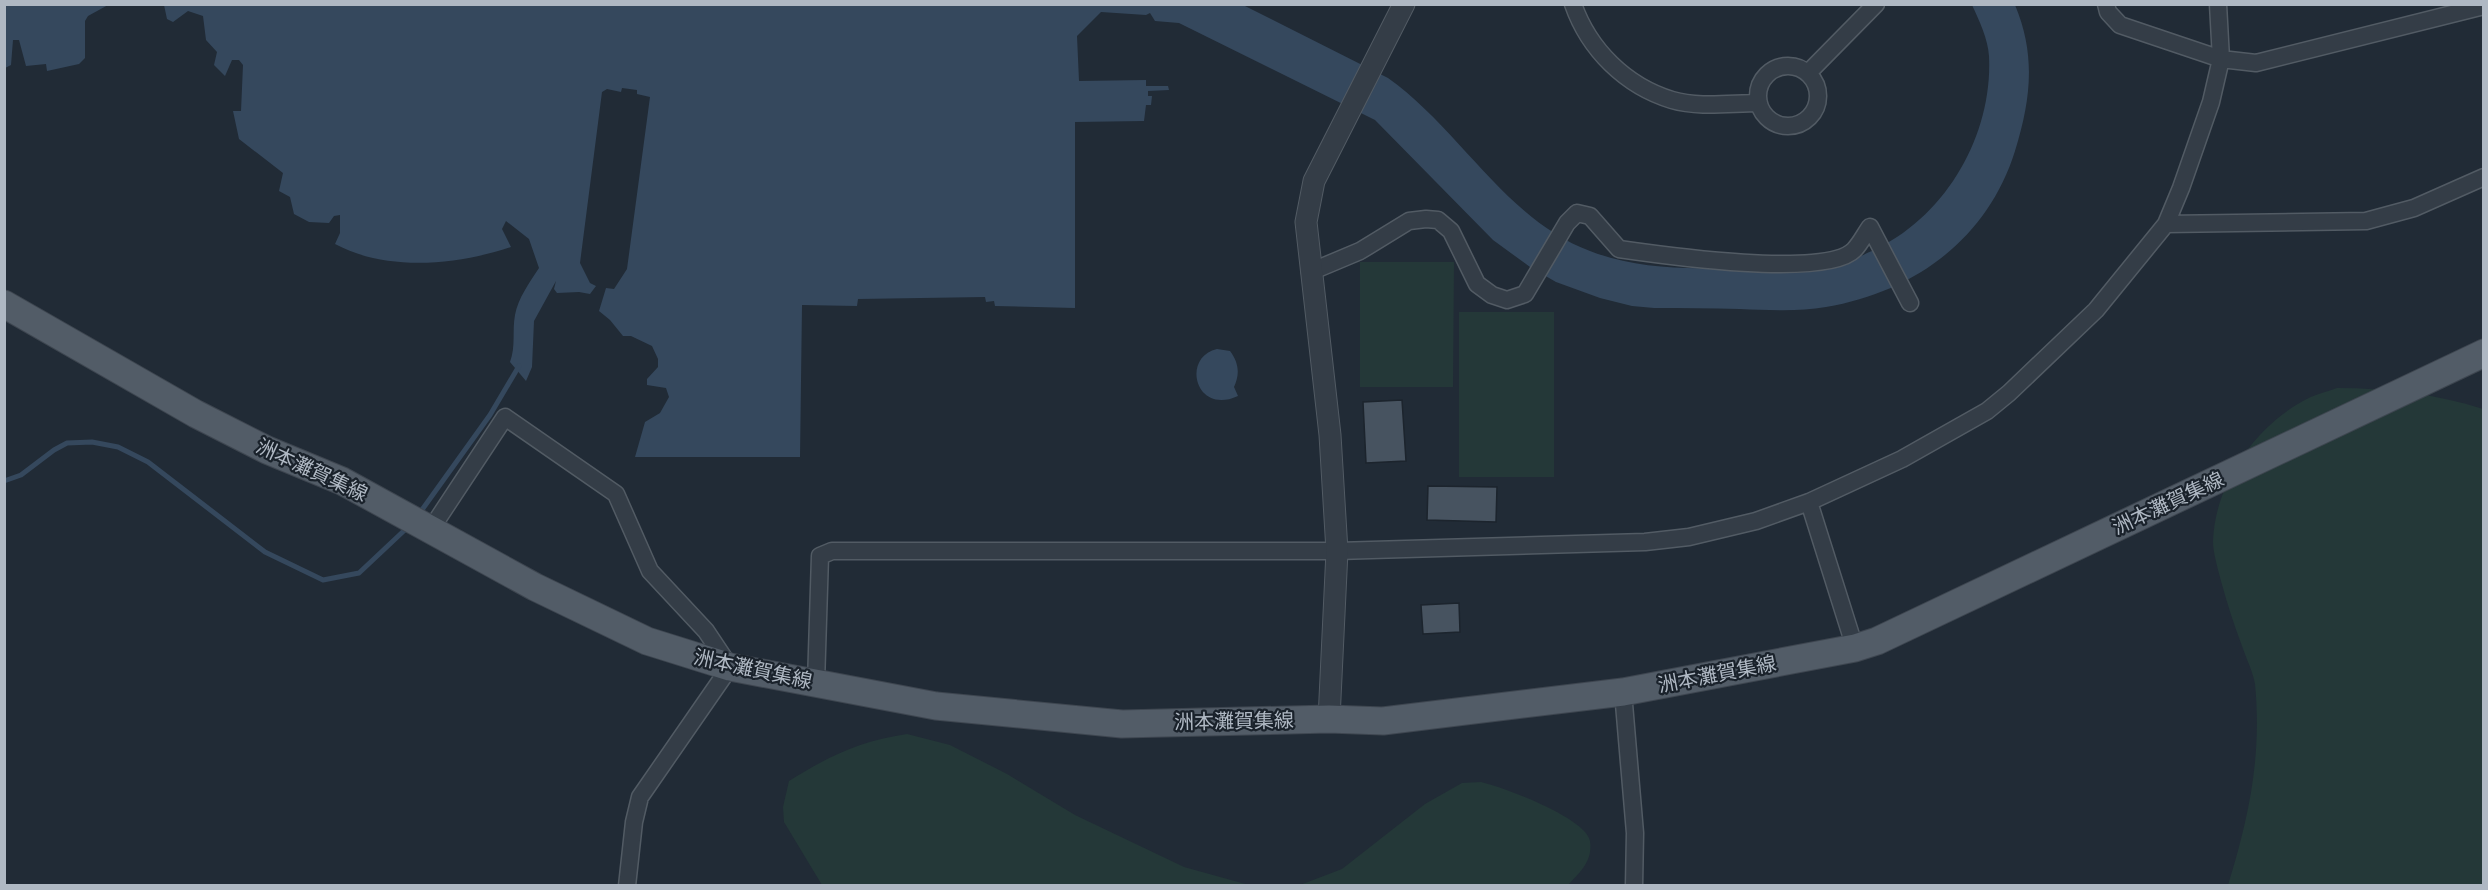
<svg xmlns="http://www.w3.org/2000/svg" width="2488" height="890" viewBox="0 0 2488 890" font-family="'Fira Sans Condensed','Noto Sans JP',sans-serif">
<rect width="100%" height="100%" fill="#212b36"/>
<path fill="#243838" d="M 1360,262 L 1454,262 L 1453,387 L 1360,387 Z
M 1459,312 L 1554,312 L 1554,477 L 1459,477 Z
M 2337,388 C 2386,388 2437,394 2483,409 L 2483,885 L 2228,885 C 2249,817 2262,756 2255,684 C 2253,672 2246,658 2242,646 C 2234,625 2227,603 2221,581 C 2218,569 2213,553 2213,541 C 2215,484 2254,428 2303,401 C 2313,395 2326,392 2337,388 Z
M 907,734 L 950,745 L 1007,774 L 1075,815 L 1184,867 L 1249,885 L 822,885 L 784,822 L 783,807 L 789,781 C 829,756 860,741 907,734 Z
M 1481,782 C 1503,787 1586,818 1590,841 C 1593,861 1580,872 1568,885 L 1300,885 L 1342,869 L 1425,804 L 1462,783 Z"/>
<path fill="#35485d" d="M 5,4 L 108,4 L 108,5 L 88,16 L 85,21 L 85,58 L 79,64 L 47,71 L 46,64 L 26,66 L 19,40 L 13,40 L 11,65 L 5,68 Z
M 164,5 L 1243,5 L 1388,78 C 1460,129 1505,219 1590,251 C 1652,275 1723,268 1788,264 C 1807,263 1829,265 1847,261 C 1855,260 1864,254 1872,251 C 1945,218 1993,136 1989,56 C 1988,39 1979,20 1972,5 L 2015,5 C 2036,55 2031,99 2015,151 C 1988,238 1915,292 1826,307 C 1798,312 1768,310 1740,309 C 1711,308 1682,308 1654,308 L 1632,306 L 1600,298 L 1556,282 L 1530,267 L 1493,240 L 1375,120 L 1179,23 L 1155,21 L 1150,13 L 1146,15 L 1101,12 L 1077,36 L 1079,81 L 1146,80 L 1146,86 L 1168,86 L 1169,90 L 1148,91 L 1148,96 L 1152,96 L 1151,105 L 1146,105 L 1144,121 L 1075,122 L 1075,308 L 995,306 L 994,301 L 986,302 L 985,297 L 858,299 L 857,306 L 802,305 L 800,457 L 635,457 L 645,422 L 660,413 L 669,397 L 666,388 L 647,385 L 647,379 L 658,367 L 658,359 L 652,346 L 631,336 L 623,336 L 610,320 L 599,311 L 606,288 L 614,289 L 627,269 L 650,97 L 637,94 L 637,90 L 622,88 L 621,92 L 607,89 L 602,92 L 580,263 L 590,283 L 596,286 L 590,294 L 579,292 L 557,293 L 554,289 L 556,281 L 534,321 L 532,367 L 526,381 L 510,362 C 516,346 512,331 515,315 C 518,298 530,282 539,268 L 529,239 L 506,221 L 502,229 L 511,247 C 457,265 387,272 335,244 L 340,233 L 340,215 L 334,216 L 329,223 L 309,222 L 294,214 L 290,197 L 279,191 L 283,173 L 239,139 L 233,111 L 241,111 L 243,65 L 239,60 L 232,60 L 225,76 L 214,65 L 217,52 L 206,40 L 203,16 L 188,11 L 173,22 L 167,19 Z
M 1217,349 L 1230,351 C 1239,363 1240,374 1234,387 L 1238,396 C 1195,416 1181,357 1217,349 Z"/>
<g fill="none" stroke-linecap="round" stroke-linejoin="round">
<path stroke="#35485d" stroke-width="5" d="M 4,481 L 21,475 L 54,450 L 67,443 L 92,442 L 118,447 L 148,462 L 265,552 L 323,580 L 359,573 L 409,526
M 419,514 L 490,415 L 519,366"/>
</g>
<path fill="#475360" stroke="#1c242d" stroke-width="1.5" d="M 1402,400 L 1406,461 L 1366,463 L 1363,402 Z
M 1428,486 L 1497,487 L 1496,522 L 1427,520 Z
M 1459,603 L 1460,632 L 1423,634 L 1421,605 Z"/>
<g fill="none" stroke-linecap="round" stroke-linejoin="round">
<defs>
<path id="minor" d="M 1573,4 C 1589,50 1626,86 1672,100 C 1699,108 1731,103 1759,103
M 2106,4 L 2108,12 L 2120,25 L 2221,59 L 2256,63 L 2484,6
M1758 96a30 30 0 1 1 60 0a30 30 0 1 1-60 0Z
M 1808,73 L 1876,4
M 2166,224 L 2366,221 L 2414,208 L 2484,177
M 1310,272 L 1360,251 L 1409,221 L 1426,219 L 1438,220 L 1451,231 L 1477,284 L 1492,295 L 1507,300 L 1525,294 L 1567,223 L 1577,213 L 1590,216 L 1619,249 C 1661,255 1826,279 1854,250 C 1860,244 1865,234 1870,227 L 1910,303
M 1809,502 L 1855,648
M 431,529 L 505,417 L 616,494 L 650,571 L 706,631 L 730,667 L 640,797 L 634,822 L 627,886
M 816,683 L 820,556 L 832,551 L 1337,551 L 1645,542 L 1689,537 L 1756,521 L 1809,502 L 1902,459 L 1987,411 L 2009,393 L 2096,310 L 2166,224 L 2181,188 L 2211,102 L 2221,59 L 2218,4
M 1623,692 L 1635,833 L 1634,886"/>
<path id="tertiary" d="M 1329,719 L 1337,551 L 1330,435 L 1306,222 L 1314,181 L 1404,4"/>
<path id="primary" d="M 4,304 L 196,414 L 267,450 L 342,481 L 535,587 L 647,641 L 730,667 L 936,706 L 1122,724 L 1329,719 L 1383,721 L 1623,692 L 1855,648 L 1877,641 L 2484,353"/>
</defs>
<use href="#minor" stroke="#525b64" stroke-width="19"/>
<use href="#tertiary" stroke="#525b64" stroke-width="23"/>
<use href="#primary" stroke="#3e4650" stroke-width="29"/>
<use href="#minor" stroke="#343d47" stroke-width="16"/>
<use href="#tertiary" stroke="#343d47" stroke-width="21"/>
<use href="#primary" stroke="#525c67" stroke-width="27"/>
</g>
<g text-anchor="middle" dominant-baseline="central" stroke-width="4.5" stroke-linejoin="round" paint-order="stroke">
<g font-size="20" fill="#afb8c3" stroke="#1a222b">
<text transform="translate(312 470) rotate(25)">洲本灘賀集線</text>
<text transform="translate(2168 503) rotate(-25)">洲本灘賀集線</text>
<text transform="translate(753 669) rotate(12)">洲本灘賀集線</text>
<text transform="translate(1717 674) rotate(-11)">洲本灘賀集線</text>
<text transform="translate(1234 721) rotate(-1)">洲本灘賀集線</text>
</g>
</g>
<rect width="2488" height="890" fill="none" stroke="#afb8c3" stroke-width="12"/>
</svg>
